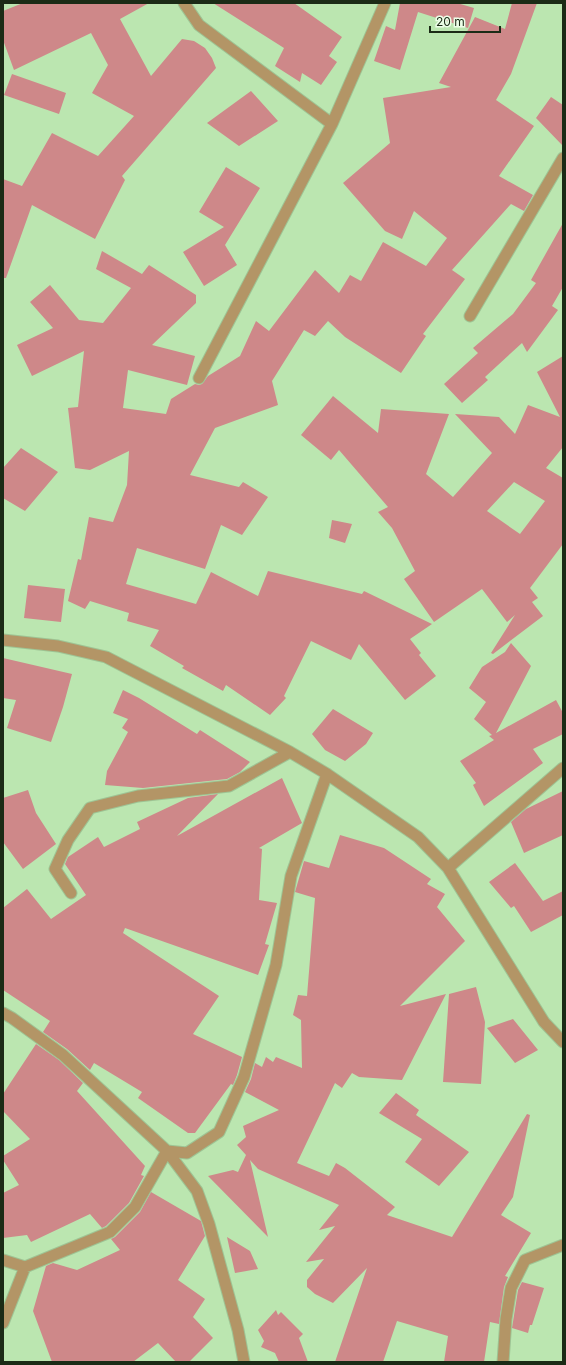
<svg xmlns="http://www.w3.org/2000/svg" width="566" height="1365" viewBox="0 0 566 1365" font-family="Inter,sans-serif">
<rect width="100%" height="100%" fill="#bbe6b0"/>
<path fill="#ce8889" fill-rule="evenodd" d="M 23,3 L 149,3 L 120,19 L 151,76 L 182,39 L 194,41 L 205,48 L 212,58 L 216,68 L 122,176 L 125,180 L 95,239 L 32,205 L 6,278 L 3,278 L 3,179 L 22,186 L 52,133 L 98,156 L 134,116 L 92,93 L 108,65 L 91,33 L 14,70 L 3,40 L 3,11 Z
M 213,3 L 294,3 L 342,37 L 329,56 L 337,62 L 321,85 L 302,73 L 300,82 L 275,66 L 284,48 Z
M 400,3 L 457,3 L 474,8 L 468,28 L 418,12 L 400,70 L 374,61 L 386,26 L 395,30 Z
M 512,3 L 537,3 L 511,74 L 496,100 L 534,126 L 499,176 L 533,195 L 524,211 L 511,204 L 452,270 L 465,279 L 423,334 L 426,336 L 401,373 L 345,337 L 328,321 L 315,336 L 304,330 L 272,381 L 278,405 L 215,428 L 190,475 L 239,487 L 243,482 L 268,497 L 242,535 L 221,525 L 205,569 L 137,548 L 126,584 L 196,604 L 211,572 L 258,596 L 268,571 L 362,594 L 364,591 L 432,624 L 410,639 L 421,653 L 419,655 L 436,676 L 405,700 L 359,644 L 351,660 L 311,641 L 284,696 L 286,698 L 270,715 L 226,685 L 223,691 L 182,668 L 184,666 L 150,646 L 159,630 L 127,621 L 129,613 L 90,601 L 85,609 L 68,601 L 78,559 L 81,560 L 89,517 L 113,522 L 127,485 L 129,451 L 90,470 L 75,468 L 68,408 L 78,407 L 84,351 L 32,376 L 17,345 L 53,328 L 30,302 L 50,285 L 79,320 L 103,323 L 131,288 L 96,269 L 102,251 L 142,274 L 149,265 L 196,295 L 196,303 L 152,345 L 195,356 L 187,385 L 128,370 L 123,408 L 166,414 L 171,399 L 195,384 L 199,385 L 202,384 L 208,376 L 240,356 L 256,321 L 269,331 L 315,270 L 339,293 L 350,275 L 361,281 L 383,242 L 426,266 L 447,238 L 414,211 L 402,239 L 385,231 L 343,183 L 390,143 L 383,98 L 451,87 L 439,83 L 475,17 L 505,29 Z
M 12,74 L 66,93 L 59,114 L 4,95 Z
M 251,91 L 278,121 L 239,146 L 207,123 Z
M 551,97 L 563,105 L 563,146 L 536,118 Z
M 226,167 L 260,188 L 225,245 L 237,265 L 204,286 L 183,252 L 224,227 L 199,212 Z
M 563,223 L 563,287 L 552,306 L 558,310 L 527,352 L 522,343 L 485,377 L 488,380 L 462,403 L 444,384 L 478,353 L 473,348 L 513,314 L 536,283 L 531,280 Z
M 563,356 L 563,447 L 546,468 L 563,478 L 563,544 L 530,588 L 538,598 L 532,602 L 543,616 L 493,654 L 491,653 L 515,615 L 507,622 L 482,589 L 434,622 L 404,579 L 415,571 L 392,528 L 378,512 L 388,507 L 339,450 L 331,460 L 301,435 L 333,396 L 378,433 L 381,409 L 449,414 L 426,474 L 453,497 L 492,453 L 455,414 L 499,417 L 515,434 L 528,405 L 560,417 L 537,372 ZM 514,482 L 545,501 L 520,534 L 487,511 Z
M 21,448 L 58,472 L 25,511 L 3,498 L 3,468 Z
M 332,520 L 352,524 L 345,543 L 329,538 Z
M 28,585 L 65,589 L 61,622 L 24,618 Z
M 511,643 L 531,666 L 496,733 L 556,700 L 563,713 L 563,734 L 533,749 L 543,763 L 484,806 L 473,785 L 476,783 L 460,761 L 494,740 L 489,736 L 492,735 L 474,719 L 486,702 L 469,688 L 482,667 L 505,652 Z
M 3,658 L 72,674 L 63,707 L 51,742 L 7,728 L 16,700 L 3,698 Z
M 123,690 L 139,698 L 197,734 L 200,730 L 250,762 L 240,772 L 227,779 L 143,788 L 105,785 L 107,771 L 128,732 L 122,728 L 128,719 L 113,713 Z
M 333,709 L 373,733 L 366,744 L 345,761 L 325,750 L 312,734 Z
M 282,778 L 302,823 L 259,848 L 262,849 L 259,900 L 277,903 L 265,944 L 269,945 L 258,975 L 125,928 L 123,933 L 219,996 L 193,1034 L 242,1057 L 237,1075 L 233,1085 L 231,1084 L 195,1133 L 188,1133 L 138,1098 L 142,1092 L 94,1063 L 90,1070 L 67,1049 L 43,1032 L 50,1021 L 3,990 L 3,908 L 27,889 L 51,919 L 86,895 L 65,864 L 68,857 L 98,837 L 104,847 L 140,829 L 137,822 L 188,798 L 218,794 L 177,836 Z
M 28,790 L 36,813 L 56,844 L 23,869 L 3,842 L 3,798 Z
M 563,791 L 563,835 L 524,853 L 511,822 L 526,809 Z
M 340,835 L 384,848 L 431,879 L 427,884 L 445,894 L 437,907 L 465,941 L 400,1006 L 446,994 L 402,1080 L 359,1077 L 352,1073 L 342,1088 L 335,1083 L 297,1163 L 329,1176 L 336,1163 L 345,1168 L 395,1207 L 387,1215 L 452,1237 L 527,1114 L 530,1115 L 513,1197 L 501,1215 L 531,1233 L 505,1276 L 508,1277 L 504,1287 L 499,1324 L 490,1322 L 484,1362 L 444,1362 L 448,1336 L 397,1321 L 383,1362 L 335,1362 L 367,1268 L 333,1303 L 315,1294 L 307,1287 L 307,1280 L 324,1259 L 306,1262 L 335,1226 L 319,1230 L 339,1205 L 258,1169 L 250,1160 L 268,1237 L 208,1176 L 233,1170 L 238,1172 L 246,1155 L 237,1145 L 246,1137 L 243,1126 L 279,1110 L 245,1092 L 251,1079 L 255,1063 L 262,1067 L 266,1057 L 273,1062 L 276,1057 L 302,1068 L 301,1020 L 293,1015 L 298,995 L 307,996 L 315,898 L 295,892 L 304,861 L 329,868 Z
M 515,863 L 543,901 L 563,891 L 563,915 L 531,932 L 514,906 L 511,908 L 489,882 Z
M 476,987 L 485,1022 L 481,1084 L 443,1082 L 449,994 Z
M 513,1019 L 538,1050 L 515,1063 L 487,1028 Z
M 36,1044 L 59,1060 L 83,1083 L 77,1091 L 145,1166 L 141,1175 L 144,1176 L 129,1203 L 106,1226 L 102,1228 L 90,1214 L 31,1242 L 27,1235 L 3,1238 L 3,1193 L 19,1185 L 3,1160 L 3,1156 L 30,1139 L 3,1111 L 3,1094 Z
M 396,1093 L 419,1110 L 416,1115 L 469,1152 L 439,1186 L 405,1162 L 422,1139 L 379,1113 Z
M 151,1192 L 201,1221 L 205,1236 L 178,1280 L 205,1299 L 193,1317 L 213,1338 L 189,1362 L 176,1362 L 158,1343 L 133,1362 L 52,1362 L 33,1311 L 46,1266 L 53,1263 L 77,1270 L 120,1250 L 111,1239 L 115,1237 L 140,1212 Z
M 227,1237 L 250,1251 L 258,1269 L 235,1273 Z
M 522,1282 L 544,1288 L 532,1325 L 530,1325 L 528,1333 L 512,1328 L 518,1290 Z
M 276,1310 L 278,1315 L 281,1312 L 303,1334 L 299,1338 L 308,1362 L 279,1362 L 275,1353 L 261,1347 L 264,1341 L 258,1330 Z"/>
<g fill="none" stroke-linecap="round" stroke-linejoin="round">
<defs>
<path id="minor" d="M 184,3 L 199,25 L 332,124
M 470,316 L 563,158
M 199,378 L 332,124 L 385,3
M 3,640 L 58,646 L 106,657 L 290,752 L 327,774 L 418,837 L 448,868 L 544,1022 L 563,1042
M 448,868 L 563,768
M 71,893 L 55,869 L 68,840 L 90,808 L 138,796 L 229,786 L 290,752
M 3,1013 L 12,1018 L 63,1055 L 167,1151 L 197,1191 L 209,1224 L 238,1330 L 244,1362
M 3,1260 L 25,1267
M 3,1323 L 25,1267 L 110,1232 L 135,1207 L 167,1151 L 187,1153 L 219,1132 L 244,1077 L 276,965 L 291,876 L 327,774
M 503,1362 L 506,1319 L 511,1288 L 525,1260 L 563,1245"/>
</defs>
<use href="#minor" stroke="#9ec494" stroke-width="13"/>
<use href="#minor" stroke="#b39566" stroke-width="11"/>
</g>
<rect width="566" height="1365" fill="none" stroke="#1b2b16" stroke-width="8"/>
<path d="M430 26v6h70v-6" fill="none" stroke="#1b2b16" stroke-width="2"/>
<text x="436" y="26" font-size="12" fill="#1b2b16" stroke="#edfee8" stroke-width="3" paint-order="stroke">20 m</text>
</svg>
